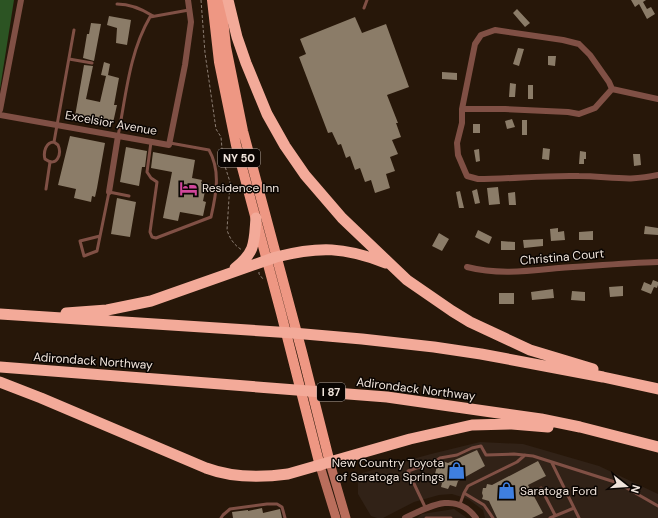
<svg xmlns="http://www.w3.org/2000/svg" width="658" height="518" viewBox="0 0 658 518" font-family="'DM Sans',sans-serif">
<rect width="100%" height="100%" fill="#271709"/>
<path fill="#312217" d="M 480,442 L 523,444 L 599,466 L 658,494 L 658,518 L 485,518 L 483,510 L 468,499 L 452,494 L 439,495 L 414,502 L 383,518 L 377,518 L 371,516 L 358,494 L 358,482 L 362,473 L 431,454 Z
M 454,509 L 467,518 L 417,518 L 422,514 Z"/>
<path fill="#2c5423" d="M 0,0 L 14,0 L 0,89 Z"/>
<path fill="#8b7c68" d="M 631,0 L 646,0 L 643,2 L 647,9 L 651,7 L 655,14 L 647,19 L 639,4 L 635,7 Z
M 517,9 L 530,23 L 525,27 L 513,13 Z
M 109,16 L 131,20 L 127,45 L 116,43 L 117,28 L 107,25 Z
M 355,17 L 362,33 L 386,24 L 409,87 L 387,95 L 398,123 L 396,123 L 401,137 L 392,140 L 398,154 L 390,157 L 395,171 L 386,174 L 390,188 L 375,193 L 371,180 L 365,182 L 360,168 L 355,170 L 350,156 L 346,158 L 341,144 L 338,145 L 332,132 L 328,133 L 299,57 L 306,54 L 300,39 Z
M 91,23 L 101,24 L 94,61 L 83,58 L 87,34 L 89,34 Z
M 518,48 L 524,49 L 519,66 L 513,64 Z
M 548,56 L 556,56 L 555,66 L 548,65 Z
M 104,62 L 110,64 L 108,75 L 119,78 L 114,105 L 117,105 L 113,123 L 75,116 L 84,65 L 93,66 L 86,99 L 100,102 L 106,76 L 101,75 Z
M 442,72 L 457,73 L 457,80 L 442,79 Z
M 510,83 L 516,84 L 515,97 L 509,97 Z
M 528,85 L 533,85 L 533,99 L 528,99 Z
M 512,119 L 515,127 L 507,129 L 505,121 Z
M 522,120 L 527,120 L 527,135 L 522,135 Z
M 473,124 L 480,124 L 480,133 L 473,133 Z
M 70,136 L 105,143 L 97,188 L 95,197 L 92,196 L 91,202 L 74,198 L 76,189 L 58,185 Z
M 126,147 L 147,151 L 145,167 L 142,167 L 139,186 L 120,182 Z
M 543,148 L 550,149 L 549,160 L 542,159 Z
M 479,149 L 480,161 L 476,162 L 474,150 Z
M 580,151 L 586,152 L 586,159 L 584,159 L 584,164 L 579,164 Z
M 153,152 L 195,160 L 192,178 L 202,180 L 201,183 L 211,185 L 209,192 L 205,191 L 203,201 L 206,202 L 203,216 L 180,212 L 178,221 L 163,218 L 172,172 L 151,168 Z
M 633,154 L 640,154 L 641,165 L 634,166 Z
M 498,187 L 500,204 L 489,205 L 487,188 Z
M 477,189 L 480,203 L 475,204 L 472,191 Z
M 460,191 L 464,208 L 459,208 L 456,192 Z
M 515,192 L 516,205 L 509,205 L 508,193 Z
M 117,198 L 136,202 L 130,237 L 111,234 Z
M 645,226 L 658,228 L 658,235 L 644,234 Z
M 558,228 L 558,232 L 564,231 L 565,240 L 551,241 L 550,229 Z
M 478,230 L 492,237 L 489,244 L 475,237 Z
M 593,231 L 593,240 L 579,240 L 579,232 Z
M 439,233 L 449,239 L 442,251 L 432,246 Z
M 543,239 L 543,246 L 524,248 L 523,240 Z
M 501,241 L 515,242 L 515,250 L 501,250 Z
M 653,280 L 658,282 L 658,285 L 657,288 L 654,287 L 651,294 L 641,290 L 644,282 L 651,285 Z
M 623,286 L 623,296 L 610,297 L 609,287 Z
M 553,289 L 554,298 L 532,300 L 531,292 Z
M 572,291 L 585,292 L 585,301 L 571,300 Z
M 499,293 L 514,293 L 514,304 L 499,304 Z
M 477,450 L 485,466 L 458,481 L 456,487 L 450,485 L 448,489 L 441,487 L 442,483 L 436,481 L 438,475 L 435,474 L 437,466 L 440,467 L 442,461 L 448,463 Z
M 538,461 L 546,476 L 528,485 L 543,513 L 532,518 L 497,518 L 489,501 L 482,499 L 483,496 L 482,493 L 483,488 L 486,488 L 487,484 L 492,485 Z
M 262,508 L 263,513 L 280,509 L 282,518 L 233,518 L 232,512 L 248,510 L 248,511 Z"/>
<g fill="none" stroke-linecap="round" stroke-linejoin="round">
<path stroke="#8b7d72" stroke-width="1" stroke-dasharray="3 2" stroke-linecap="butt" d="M 201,0 L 205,53 L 216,129 L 221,137 L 223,160 L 230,182 L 227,230 C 230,239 234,245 242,250
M 259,272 L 259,274 L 263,279"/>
<path stroke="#805045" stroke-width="3" d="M 117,4 C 130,4 142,9 153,16
M 364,8 L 367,0
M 69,59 L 92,63
M 118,136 C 126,96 129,53 150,17 L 189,10
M 54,142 C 46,142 43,152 45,159 C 57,168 62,154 58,145 L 54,142 L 74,30
M 151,142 L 147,172 L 151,178 L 157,182 L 150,232 L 152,237 L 156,238 L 211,217 C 216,195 221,171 209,150 L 170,143
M 46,189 L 50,162
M 100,236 L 80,241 L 84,256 L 97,251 L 109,192 L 129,196
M 552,463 L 579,518
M 541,488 L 555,515
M 464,493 L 468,486 L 517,462 L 525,455
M 460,504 L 464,493 L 484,505 L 493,518
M 426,509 L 408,471 L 434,462 L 440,458 L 457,455 L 472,448 L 481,446 L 486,455 L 514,454 L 533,456 L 618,483 L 658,506
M 221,518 L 223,515 L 230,509 L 267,504 L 277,504 L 282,507 L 285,518
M 426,518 L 451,518
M 550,518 L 574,508"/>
<path stroke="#805045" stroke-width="6" d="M 612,89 L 658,99
M 462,109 L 505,109 L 568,112 L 579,114 L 595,108 L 612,89 L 609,82 L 590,55 L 579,44 L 563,40 L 495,30 L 481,35 L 475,44 L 462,109 L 462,123 L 457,143 L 458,155 L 467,176 L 478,179 C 511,179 545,175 579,176 C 607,176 630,182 658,175
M 0,110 L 21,0
M 0,115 L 169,145 L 185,65 L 191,22 L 188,0
M 109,192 L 118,136
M 467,267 C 498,275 528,271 559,268 C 592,266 625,263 658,262
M 405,518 C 430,506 456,491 476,518"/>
<path stroke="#ba6e5c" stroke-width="9" d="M 330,463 L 346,518
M 320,466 L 336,518"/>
<path stroke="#ee9783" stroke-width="10" d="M 212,0 L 219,62 L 236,145 L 281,313 L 320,466
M 221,0 L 226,47 L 243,131 L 302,352 L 330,463"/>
<path stroke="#f3aa99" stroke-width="11" d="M 228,0 L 237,37 L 246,63 L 267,114 L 285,146 L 305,175 L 342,218 L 407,280 L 452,311 L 470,322 L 530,350 L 593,369
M 235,268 C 256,252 254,242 256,218
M 66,313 L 107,310 L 151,301 L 276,257 C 320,246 344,247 386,263
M 0,314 L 293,333 L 362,339 L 434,347 L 481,354 L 603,377 L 658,389
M 0,367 L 387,397 L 541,419 L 580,427 L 658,447
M 0,382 L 41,398 L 206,468 C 233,478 260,478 288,474 L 410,439 L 472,425 L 512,424 L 548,427"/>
</g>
<defs>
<symbol id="hotel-bare" viewBox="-9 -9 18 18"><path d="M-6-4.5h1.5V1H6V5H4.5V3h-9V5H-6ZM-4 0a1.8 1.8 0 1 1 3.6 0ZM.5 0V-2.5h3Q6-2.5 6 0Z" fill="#d1479c" stroke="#0a0502" stroke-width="2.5" paint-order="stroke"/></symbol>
<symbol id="shop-bare" viewBox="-9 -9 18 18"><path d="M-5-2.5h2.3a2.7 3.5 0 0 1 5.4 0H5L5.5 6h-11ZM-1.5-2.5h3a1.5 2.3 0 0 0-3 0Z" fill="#3f7fe0" stroke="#0a0502" stroke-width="2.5" paint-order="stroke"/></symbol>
</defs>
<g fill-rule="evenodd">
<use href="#hotel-bare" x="176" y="176" width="25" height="25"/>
<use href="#shop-bare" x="444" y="458" width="25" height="25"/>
<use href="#shop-bare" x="494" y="478" width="25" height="25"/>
</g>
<g text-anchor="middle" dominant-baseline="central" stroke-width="3" stroke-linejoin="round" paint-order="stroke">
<g fill="#0a0502" stroke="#aba19a" stroke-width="1">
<rect x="218" y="149" width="42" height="18" rx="3"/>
<rect x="317" y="383" width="28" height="18" rx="3"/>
</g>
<g font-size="11" font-weight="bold" fill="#f0e4db">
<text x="239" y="158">NY 50</text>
<text x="331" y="392">I 87</text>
</g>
<g font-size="12" fill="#f0e4db" stroke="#0a0502">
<text transform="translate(111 123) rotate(10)">Excelsior Avenue</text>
<text transform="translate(562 257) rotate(-5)">Christina Court</text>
<text transform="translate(93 361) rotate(4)">Adirondack Northway</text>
<text transform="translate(416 389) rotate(7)">Adirondack Northway</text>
</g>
<g font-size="12" fill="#f0e4db" stroke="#0a0502" text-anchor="start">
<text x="202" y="188">Residence Inn</text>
<text x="444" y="463" text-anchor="end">New Country Toyota<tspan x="444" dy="14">of Saratoga Springs</tspan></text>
<text x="520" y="491">Saratoga Ford</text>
</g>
</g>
<g transform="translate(626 486) rotate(107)" stroke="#0a0502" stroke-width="3" paint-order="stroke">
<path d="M0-3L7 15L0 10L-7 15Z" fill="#f0e4db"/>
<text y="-6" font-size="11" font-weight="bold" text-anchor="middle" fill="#f0e4db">N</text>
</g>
</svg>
